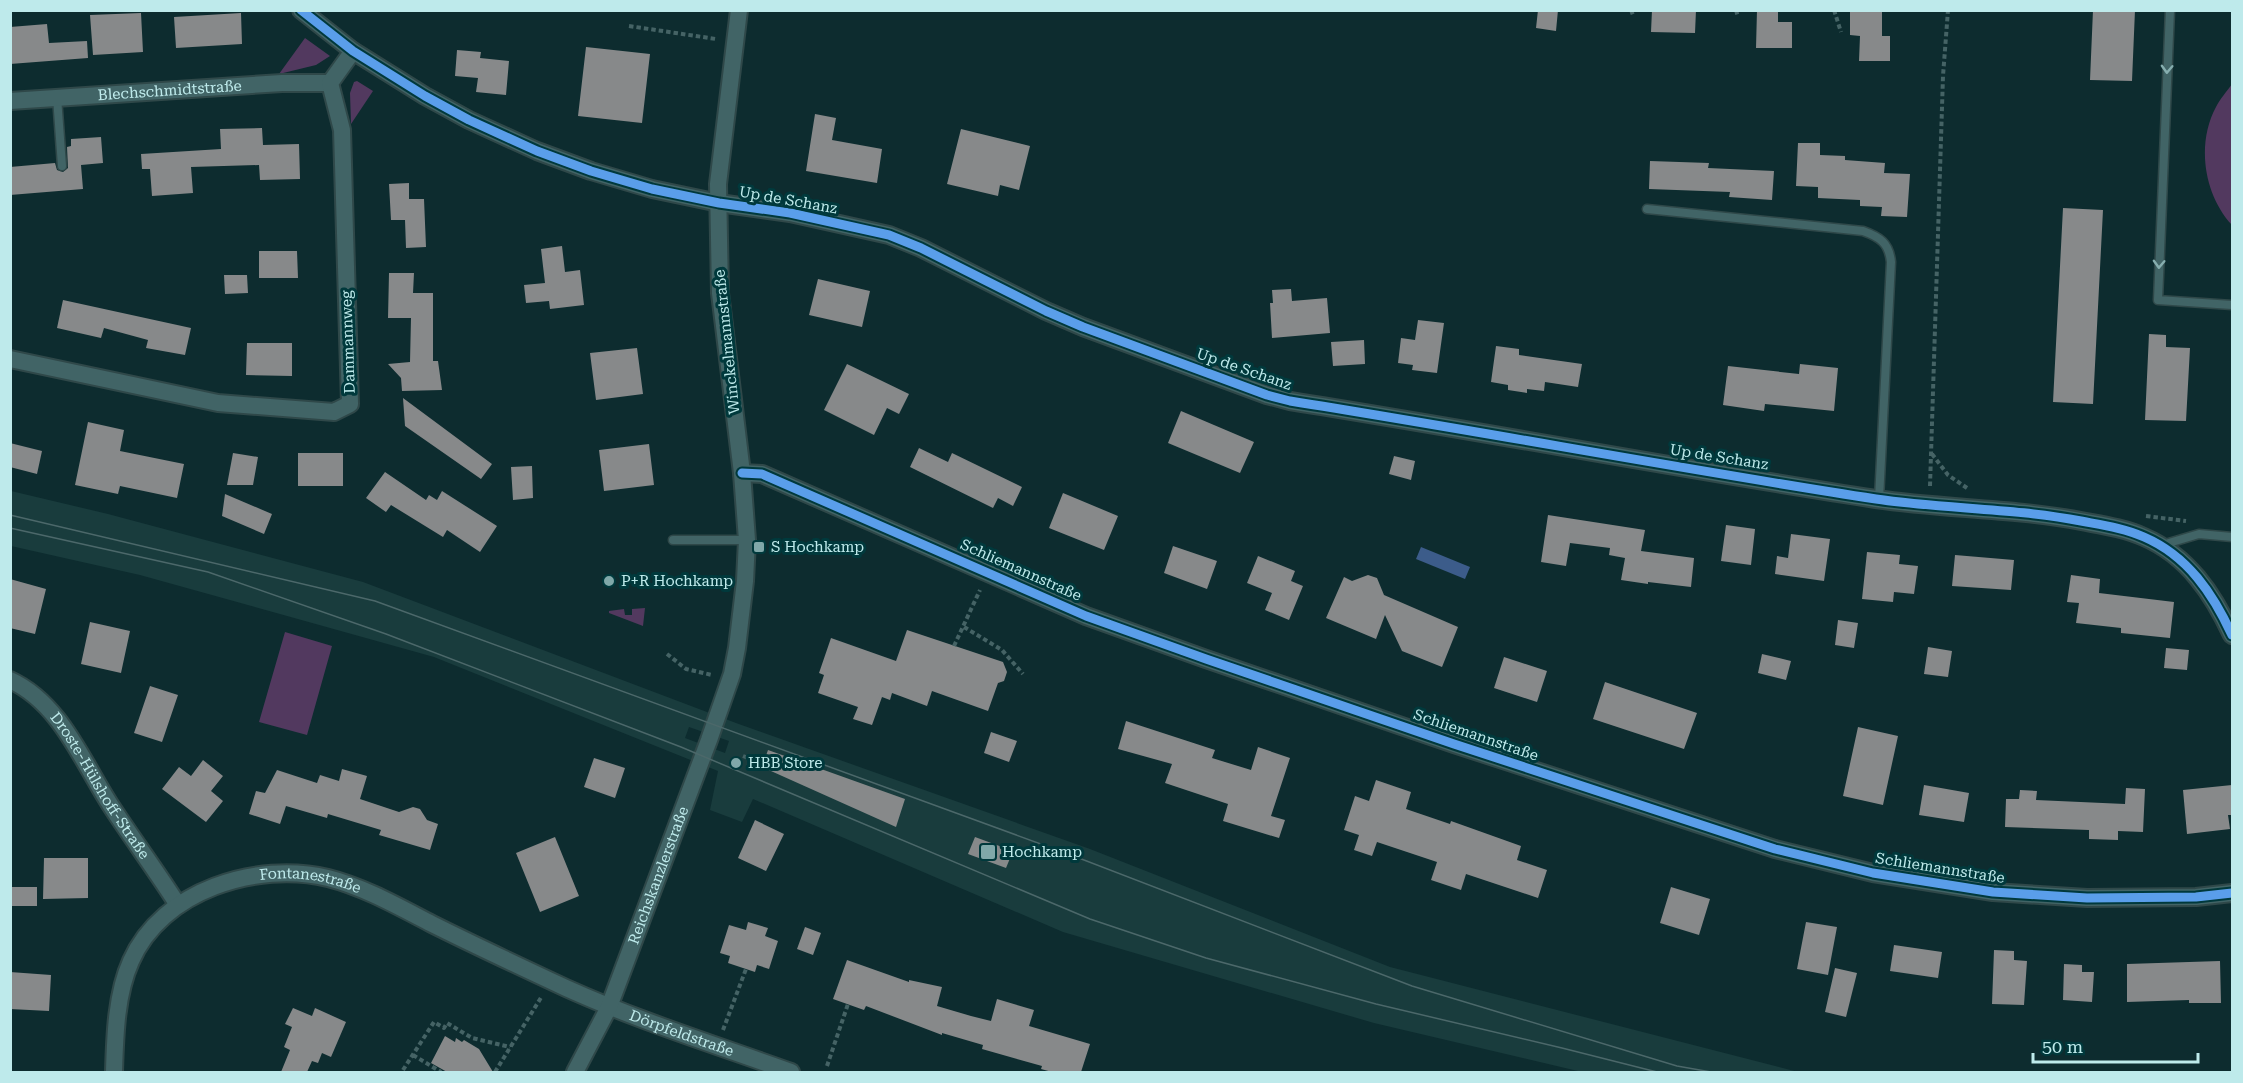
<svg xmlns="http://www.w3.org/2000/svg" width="2243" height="1083" viewBox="0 0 2243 1083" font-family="'Roboto Serif',serif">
<rect width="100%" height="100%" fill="#0d2c2f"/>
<path fill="#193c3d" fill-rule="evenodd" d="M 11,491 L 108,514 L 363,582 L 736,723 L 1090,849 L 1390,967 L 1798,1072 L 1582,1072 L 1374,1023 L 1063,932 L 753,799 L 742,822 L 710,810 L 718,771 L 434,657 L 140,575 L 11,546 ZM 689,727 L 729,741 L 725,753 L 685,738 Z"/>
<path fill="#52395f" d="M 305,38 L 330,56 L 316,65 L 279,74 Z
M 357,81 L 373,91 L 351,124 L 350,93 L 354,82 Z
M 2232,84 L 2232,225 C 2204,195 2196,144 2216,107 C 2220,99 2227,91 2232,84 Z
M 645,608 L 643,626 L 609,613 L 609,611 L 624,609 L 625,615 L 632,615 L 632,609 Z
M 285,632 L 332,646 L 307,735 L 259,722 Z"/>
<path fill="#3c5c8a" d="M 1421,547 L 1470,567 L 1465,579 L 1416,559 Z"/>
<path fill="#87898a" d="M 1538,10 L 1558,10 L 1556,31 L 1536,28 Z
M 1652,10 L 1696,10 L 1695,33 L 1651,32 Z
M 1757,10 L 1778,10 L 1778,22 L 1792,22 L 1792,48 L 1756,48 Z
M 1850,10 L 1882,10 L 1882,36 L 1890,36 L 1890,61 L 1859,61 L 1860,36 L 1850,35 Z
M 2093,10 L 2135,10 L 2132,81 L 2090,80 Z
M 141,13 L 143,52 L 93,55 L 90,15 Z
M 241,13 L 242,44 L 176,48 L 174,17 Z
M 47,24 L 49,43 L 87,41 L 88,58 L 10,64 L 10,27 Z
M 586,47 L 650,54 L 642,123 L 578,116 Z
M 457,50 L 481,52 L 480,58 L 509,61 L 506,95 L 476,92 L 478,78 L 455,76 Z
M 815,114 L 836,118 L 832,140 L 882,149 L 877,183 L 806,171 Z
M 262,128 L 263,145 L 299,144 L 300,179 L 260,180 L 259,165 L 191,167 L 193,193 L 152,196 L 150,169 L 142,169 L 141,154 L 221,149 L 220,129 Z
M 961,129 L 1030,146 L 1019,190 L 1000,185 L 998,196 L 947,184 Z
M 101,137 L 103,163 L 81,165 L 83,189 L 10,195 L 10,167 L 55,163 L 57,170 L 63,172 L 68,168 L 67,147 L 71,146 L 71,139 Z
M 1798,143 L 1820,143 L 1820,155 L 1845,156 L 1845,160 L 1885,163 L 1884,173 L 1910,174 L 1907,217 L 1881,216 L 1882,207 L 1860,206 L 1860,200 L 1818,198 L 1818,187 L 1796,186 Z
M 1650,161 L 1709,163 L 1708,168 L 1774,171 L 1772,200 L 1729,197 L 1730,192 L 1649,189 Z
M 409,183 L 409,199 L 424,199 L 426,247 L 406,248 L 405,220 L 391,220 L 389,184 Z
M 2063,208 L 2103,210 L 2093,404 L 2053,402 Z
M 562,246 L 565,272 L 580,270 L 584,305 L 550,309 L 549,301 L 526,303 L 524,285 L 545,283 L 541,249 Z
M 259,251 L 297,251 L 298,278 L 259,278 Z
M 389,273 L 414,273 L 413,293 L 433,293 L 433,361 L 438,361 L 442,390 L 402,391 L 401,378 L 388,364 L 410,362 L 411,318 L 388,318 Z
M 224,275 L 247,275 L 248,293 L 225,294 Z
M 818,279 L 870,291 L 862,327 L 809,315 Z
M 1291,289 L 1292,301 L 1327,298 L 1330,333 L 1272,338 L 1270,303 L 1273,303 L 1272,290 Z
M 63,300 L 191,328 L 185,355 L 146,348 L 148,340 L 104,328 L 101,338 L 57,328 Z
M 1418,320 L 1444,323 L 1437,373 L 1412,370 L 1413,365 L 1398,363 L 1401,338 L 1415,340 Z
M 2149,334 L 2166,335 L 2166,347 L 2190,348 L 2186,421 L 2145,420 Z
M 1364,340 L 1365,364 L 1333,366 L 1331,342 Z
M 247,343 L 292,343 L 292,376 L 246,375 Z
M 1496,346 L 1519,349 L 1519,355 L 1582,364 L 1578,387 L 1545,382 L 1544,391 L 1527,389 L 1527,393 L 1508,390 L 1508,385 L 1491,382 Z
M 637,348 L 643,394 L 596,400 L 590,353 Z
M 847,364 L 909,394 L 899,414 L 887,408 L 874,435 L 824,410 Z
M 1800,364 L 1838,368 L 1834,411 L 1765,404 L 1764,411 L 1723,405 L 1728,366 L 1799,374 Z
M 403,398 L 492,464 L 481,479 L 405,426 Z
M 1181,411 L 1254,442 L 1240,473 L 1168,443 Z
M 88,422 L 124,430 L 120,451 L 184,464 L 177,498 L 120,486 L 118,494 L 75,485 Z
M 10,443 L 42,451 L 37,474 L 10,467 Z
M 649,444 L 654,485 L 604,491 L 599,450 Z
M 919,448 L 948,462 L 952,453 L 1022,487 L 1013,506 L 998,498 L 993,508 L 910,467 Z
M 233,453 L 258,457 L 253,485 L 227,485 Z
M 298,453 L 343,453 L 343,486 L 298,486 Z
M 1394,456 L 1415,461 L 1411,480 L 1389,474 Z
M 532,466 L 533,498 L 513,500 L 511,467 Z
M 385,472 L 426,500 L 429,495 L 437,500 L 442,491 L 497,526 L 480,552 L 447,530 L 443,537 L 391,505 L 386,512 L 366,498 Z
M 1063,493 L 1118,516 L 1104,550 L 1049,528 Z
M 225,494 L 272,514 L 264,534 L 222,516 Z
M 1548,515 L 1645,530 L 1641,551 L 1694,558 L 1691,587 L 1648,582 L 1648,584 L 1621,580 L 1625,558 L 1609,555 L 1610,548 L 1570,543 L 1566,566 L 1541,562 Z
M 1726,525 L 1755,529 L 1751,565 L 1721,561 Z
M 1791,534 L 1830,539 L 1824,581 L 1775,574 L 1777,556 L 1788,558 Z
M 1173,546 L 1217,561 L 1207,589 L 1164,573 Z
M 1867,552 L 1900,555 L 1899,564 L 1918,566 L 1914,594 L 1894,592 L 1893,602 L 1862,599 Z
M 1955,555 L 2014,560 L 2011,590 L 1952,586 Z
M 1258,556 L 1295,571 L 1291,581 L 1303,586 L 1289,620 L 1265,610 L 1272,593 L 1247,583 Z
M 1368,575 L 1377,578 L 1384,595 L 1458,627 L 1442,667 L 1402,651 L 1385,615 L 1376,639 L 1326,618 L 1344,577 L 1352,581 Z
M 2071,575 L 2100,579 L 2099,593 L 2174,602 L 2170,638 L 2121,633 L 2121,628 L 2076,623 L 2079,603 L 2067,602 Z
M 10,579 L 46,589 L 35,634 L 10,628 Z
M 1838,620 L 1858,623 L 1854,648 L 1835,645 Z
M 90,622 L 130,631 L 121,673 L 81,664 Z
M 907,630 L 1003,662 L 1007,672 L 1004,681 L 998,683 L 988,711 L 932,691 L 927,706 L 892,693 L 890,700 L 882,697 L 872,725 L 853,719 L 858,707 L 818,693 L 824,675 L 819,673 L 831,638 L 896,661 Z
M 1928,647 L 1952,651 L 1948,677 L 1924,674 Z
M 2166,648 L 2189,650 L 2187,670 L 2164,668 Z
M 1762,654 L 1791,661 L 1786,680 L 1758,673 Z
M 1504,657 L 1547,671 L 1537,702 L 1494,688 Z
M 1605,682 L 1697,713 L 1684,749 L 1593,719 Z
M 150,686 L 178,695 L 162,742 L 134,733 Z
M 1126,721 L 1215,750 L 1212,758 L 1251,770 L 1258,747 L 1290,758 L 1271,816 L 1285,820 L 1279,838 L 1223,821 L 1228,804 L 1165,783 L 1172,764 L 1118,749 Z
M 1858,727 L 1898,736 L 1883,805 L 1843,796 Z
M 991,732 L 1017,741 L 1009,762 L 984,753 Z
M 768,750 L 905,799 L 896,827 L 762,767 Z
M 594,758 L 625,768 L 615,798 L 584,787 Z
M 203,760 L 223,776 L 211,791 L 223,801 L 206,822 L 162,789 L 179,767 L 191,776 Z
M 342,769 L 367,776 L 360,799 L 399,812 L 413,807 L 420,809 L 427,820 L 438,824 L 430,850 L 379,835 L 381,830 L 328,814 L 327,818 L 286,806 L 280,824 L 249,814 L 256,791 L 265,793 L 277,770 L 317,783 L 320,775 L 339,781 Z
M 1376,780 L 1411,792 L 1406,809 L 1450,824 L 1451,821 L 1521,846 L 1517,860 L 1547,870 L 1538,898 L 1466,874 L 1461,890 L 1431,880 L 1437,862 L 1377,842 L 1372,856 L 1354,850 L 1359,835 L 1344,830 L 1355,796 L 1369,801 Z
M 1924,785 L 1969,793 L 1964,822 L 1919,815 Z
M 2232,785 L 2232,815 L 2228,815 L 2230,829 L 2187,834 L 2183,790 Z
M 2126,788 L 2145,789 L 2143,832 L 2118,831 L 2118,840 L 2089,839 L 2089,830 L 2005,827 L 2006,799 L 2019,799 L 2020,790 L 2037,791 L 2036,800 L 2125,804 Z
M 755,820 L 784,834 L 766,871 L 738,858 Z
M 555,837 L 579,896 L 540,912 L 516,853 Z
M 975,837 L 1013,851 L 1006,868 L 968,854 Z
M 44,858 L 88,858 L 88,898 L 43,899 Z
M 10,887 L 37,887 L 37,906 L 10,906 Z
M 1671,887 L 1710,899 L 1699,935 L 1660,923 Z
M 748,922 L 768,928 L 765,936 L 778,941 L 769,969 L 757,965 L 755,972 L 728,963 L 730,956 L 720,953 L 729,925 L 746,930 Z
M 1806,922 L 1837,927 L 1828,975 L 1797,969 Z
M 805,927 L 821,933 L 813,955 L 797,949 Z
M 1894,945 L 1942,952 L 1938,978 L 1890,971 Z
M 1994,950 L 2014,951 L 2014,960 L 2027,961 L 2024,1005 L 1992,1004 Z
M 847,960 L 909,982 L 909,980 L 942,987 L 937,1006 L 971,1016 L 991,1021 L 997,999 L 1034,1010 L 1029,1026 L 1090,1044 L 1081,1072 L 1052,1072 L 1041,1069 L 1042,1066 L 982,1049 L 983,1045 L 942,1033 L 942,1035 L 866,1006 L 864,1010 L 833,999 Z
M 2220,961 L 2221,1003 L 2189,1003 L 2189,1000 L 2127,1002 L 2127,964 Z
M 2064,964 L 2082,965 L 2082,972 L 2094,972 L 2092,1002 L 2063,1000 Z
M 1835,968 L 1857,973 L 1846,1017 L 1825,1012 Z
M 10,972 L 51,975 L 49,1011 L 10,1009 Z
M 293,1008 L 312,1016 L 315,1008 L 346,1022 L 331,1057 L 322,1053 L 318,1063 L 312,1061 L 307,1072 L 281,1072 L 290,1050 L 284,1047 L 292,1027 L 285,1024 Z
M 445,1036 L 455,1042 L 456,1038 L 462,1042 L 464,1040 L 479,1049 L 493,1072 L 447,1072 L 431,1063 Z"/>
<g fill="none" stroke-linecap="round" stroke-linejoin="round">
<defs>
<path id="service" d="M 2170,10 L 2158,300 L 2232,305
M 57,97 L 62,166
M 1647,209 L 1863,231 C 1880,237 1889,243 1891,262 L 1879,499
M 673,540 L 747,540
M 2162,545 L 2199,534 L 2232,537"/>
<g id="minor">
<path d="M 301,10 L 353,51 L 425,96 L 469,120 L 537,151 L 591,171 L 652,189 L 719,203 L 790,213 L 889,235 L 921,248 L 1046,311 L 1083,327 L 1267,395 L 1290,401 C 1486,432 1680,469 1876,499 C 1944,509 2013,508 2081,521 C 2102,525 2124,528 2144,537 C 2188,556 2213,594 2232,635"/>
<path id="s1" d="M 10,101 L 282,83 L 330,83"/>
<path d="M 10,359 L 218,403 L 334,412 L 350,404 L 342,130 L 330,83 L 353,51"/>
<path d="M 742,473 L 762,474 L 1086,616 L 1206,659 L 1454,744 L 1775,849 L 1873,873 L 1993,892 L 2087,898 L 2196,897 L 2232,893"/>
<path id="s2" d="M 10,680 C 62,704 83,764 113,809 C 134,841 157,872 178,905"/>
<path id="s3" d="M 114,1072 C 115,1037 116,994 131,961 C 162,890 257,861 328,878 C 364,887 399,907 432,924 C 476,946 521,967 566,988 C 639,1021 716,1045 791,1072"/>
<path id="s4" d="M 575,1072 L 609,1007 L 709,740 L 732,674 L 737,648 L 745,581 L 747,540 L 742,473 L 720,293 L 718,184 L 739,10"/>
</g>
</defs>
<use href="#service" stroke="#2f4849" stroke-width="11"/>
<use href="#minor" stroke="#2f4849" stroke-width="20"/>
<path stroke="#456365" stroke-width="4" stroke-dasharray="4.5 3" stroke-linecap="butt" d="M 1631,10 L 1633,15
M 1736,10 L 1738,17
M 1834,10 L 1841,32
M 629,26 L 716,39
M 1932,454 L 1948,475 L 1967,488
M 1930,486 L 1943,76 L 1948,10
M 2146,516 L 2186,521
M 964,627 L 1002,650 L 1023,674
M 954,646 L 980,590
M 667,654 L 686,669 L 712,675
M 743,756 L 778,770
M 723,1030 L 746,969
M 413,1055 L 441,1072
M 827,1066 L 848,1004
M 403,1070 L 434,1022 L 444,1028 L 447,1023 L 472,1038 L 510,1047
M 495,1072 L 542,996"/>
<use href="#service" stroke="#416466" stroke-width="8"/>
<use href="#minor" stroke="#416466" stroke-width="16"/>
<path stroke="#4c686a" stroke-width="1.5" d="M 10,515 L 375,601 L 1071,855 L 1412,986 L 1677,1066 L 1711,1072
M 10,528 L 208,572 L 386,634 L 681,747 L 1090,919 L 1206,958 L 1376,1004 L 1562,1048 L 1657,1072"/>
<defs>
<path id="cycleway" d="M 301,10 L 353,51 L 425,96 L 469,120 L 537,151 L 591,171 L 652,189 L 719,203 L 790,213 L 889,235 L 921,248 L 1046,311 L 1083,327 L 1267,395 L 1290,401 C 1486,432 1680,469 1876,499 C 1944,509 2013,508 2081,521 C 2102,525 2124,528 2144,537 C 2188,556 2213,594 2232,635
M 742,473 L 762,474 L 1086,616 L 1206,659 L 1454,744 L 1775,849 L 1873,873 L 1993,892 L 2087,898 L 2196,897 L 2232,893"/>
</defs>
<use href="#cycleway" stroke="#00393c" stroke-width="13"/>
<use href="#cycleway" stroke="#5a9eea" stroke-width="9"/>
</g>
<defs><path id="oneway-chevron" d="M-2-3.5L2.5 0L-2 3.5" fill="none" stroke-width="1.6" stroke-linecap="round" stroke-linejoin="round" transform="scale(1.5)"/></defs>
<g stroke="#86aeaf">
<use href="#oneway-chevron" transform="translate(2167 69) rotate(92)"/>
<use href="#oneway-chevron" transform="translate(2159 264) rotate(92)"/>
</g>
<g fill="#80a8a9" stroke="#00393c" stroke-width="2">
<rect x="753" y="541" width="12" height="12" rx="3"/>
<circle cx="609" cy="581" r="6"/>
<circle cx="736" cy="763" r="6"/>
<rect x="980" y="844" width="16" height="16" rx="3"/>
</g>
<g text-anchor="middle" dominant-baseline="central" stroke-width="6" stroke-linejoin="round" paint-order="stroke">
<g font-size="15" fill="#beeaeb" stroke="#00393c">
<text stroke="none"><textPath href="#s1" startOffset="160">Blechschmidtstraße</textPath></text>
<text transform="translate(788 200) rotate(10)">Up de Schanz</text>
<text transform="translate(348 342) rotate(-92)">Dammannweg</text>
<text transform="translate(727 342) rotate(-96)">Winckelmannstraße</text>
<text transform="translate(1244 369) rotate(19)">Up de Schanz</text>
<text transform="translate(1719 457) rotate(9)">Up de Schanz</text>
<text transform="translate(1021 570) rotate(24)">Schliemannstraße</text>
<text transform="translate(1476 735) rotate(19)">Schliemannstraße</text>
<text stroke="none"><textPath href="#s2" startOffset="141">Droste-Hülshoff-Straße</textPath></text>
<text transform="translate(1940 868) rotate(9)">Schliemannstraße</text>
<text stroke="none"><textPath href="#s4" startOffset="214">Reichskanzlerstraße</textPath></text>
<text stroke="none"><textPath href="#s3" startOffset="326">Fontanestraße</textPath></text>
<text stroke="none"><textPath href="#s3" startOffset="730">Dörpfeldstraße</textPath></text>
</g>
<g font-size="15" fill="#beeaeb" stroke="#00393c" text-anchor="start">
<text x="771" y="547">S Hochkamp</text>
<text x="621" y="581">P+R Hochkamp</text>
<text x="748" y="763">HBB Store</text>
<text x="1002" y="852">Hochkamp</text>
</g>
</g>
<rect width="2243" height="1083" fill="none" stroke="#beeaeb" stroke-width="24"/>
<path d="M2033 1053v9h165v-9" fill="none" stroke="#beeaeb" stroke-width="3"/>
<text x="2042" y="1053" font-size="18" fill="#beeaeb" stroke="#00393c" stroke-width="4.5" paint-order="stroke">50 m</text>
</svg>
